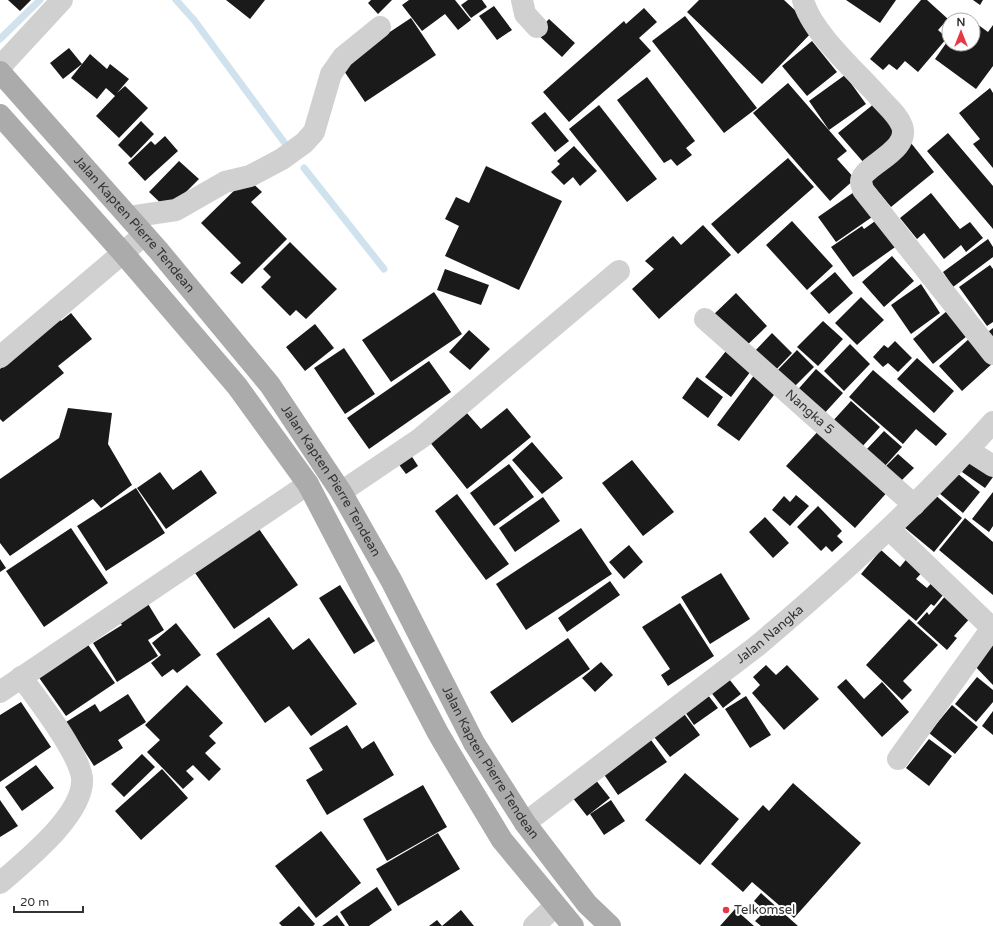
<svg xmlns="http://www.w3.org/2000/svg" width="993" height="926" viewBox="0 0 993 926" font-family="'Varela Round',sans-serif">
<rect width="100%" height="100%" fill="#fff"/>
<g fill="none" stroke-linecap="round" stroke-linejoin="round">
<path stroke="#cfe2ee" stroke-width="7" d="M 176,0 L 194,20 L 284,142
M 0,39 L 40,0
M 304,168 L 384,269"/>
</g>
<path fill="#1a1a1a" d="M 8,0 L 31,0 L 20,11 Z
M 226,0 L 265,0 L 250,19 Z
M 371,0 L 392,0 L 378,14 L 368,3 Z
M 409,0 L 455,0 L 471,20 L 458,30 L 445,14 L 422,31 L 402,5 Z
M 468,0 L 482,0 L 487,7 L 471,18 L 461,5 Z
M 699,0 L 784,0 L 815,29 L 762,84 L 687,12 Z
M 846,0 L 896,0 L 880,23 Z
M 921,0 L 927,0 L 948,19 L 938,30 L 947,38 L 918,72 L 905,61 L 897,70 L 889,64 L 883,70 L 870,59 Z
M 973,0 L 983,0 L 980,5 Z
M 494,6 L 512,30 L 497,40 L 479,16 Z
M 644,8 L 657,22 L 639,38 L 651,51 L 569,122 L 543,92 L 624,21 L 626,24 Z
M 685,16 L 757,108 L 724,133 L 652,41 Z
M 411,18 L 436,55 L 365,102 L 340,65 Z
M 549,19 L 575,43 L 562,57 L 536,33 Z
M 973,21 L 988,32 L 993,25 L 993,66 L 976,89 L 935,59 L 949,39 L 949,44 L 973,44 Z
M 812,41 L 837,72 L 807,96 L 782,66 Z
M 69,48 L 82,64 L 63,79 L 50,63 Z
M 90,54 L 107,69 L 110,64 L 129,79 L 117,93 L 125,86 L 148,108 L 119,138 L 96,116 L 115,96 L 106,88 L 97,99 L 71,78 Z
M 845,75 L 866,104 L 829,130 L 809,101 Z
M 647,77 L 695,141 L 686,148 L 692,155 L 677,166 L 671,159 L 664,163 L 617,100 Z
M 788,83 L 847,151 L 837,159 L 855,179 L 830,201 L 753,113 Z
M 990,88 L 993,93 L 993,168 L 973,144 L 980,139 L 959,113 Z
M 875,103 L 899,132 L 864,163 L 838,133 Z
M 599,105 L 657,179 L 627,202 L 569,129 Z
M 545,112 L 569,141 L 555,152 L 531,123 Z
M 141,121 L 154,134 L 131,158 L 118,145 Z
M 948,133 L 993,186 L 993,229 L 927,151 Z
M 165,136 L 178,151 L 145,181 L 128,163 L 151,141 L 155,145 Z
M 911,143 L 934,172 L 891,207 L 868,179 Z
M 574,146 L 597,171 L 580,186 L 573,177 L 564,185 L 551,172 L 560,164 L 557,161 Z
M 788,158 L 814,187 L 738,254 L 711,224 Z
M 179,161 L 199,179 L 168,210 L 149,192 Z
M 486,166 L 562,201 L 519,290 L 445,256 L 459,226 L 445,219 L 456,197 L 469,203 Z
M 247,178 L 262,192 L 251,202 L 287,239 L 242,284 L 230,273 L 241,263 L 201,223 Z
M 857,190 L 875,215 L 836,242 L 818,217 Z
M 931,193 L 960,229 L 970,222 L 983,238 L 966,252 L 961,245 L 944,259 L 924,233 L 917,239 L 900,218 Z
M 878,219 L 898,245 L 853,277 L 831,247 L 862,226 L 864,229 Z
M 792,221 L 833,266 L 807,290 L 766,245 Z
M 703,225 L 731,255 L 659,319 L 632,289 L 654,269 L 645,261 L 673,236 L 681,245 Z
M 988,239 L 993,247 L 993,257 L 953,287 L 943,272 Z
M 290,242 L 337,289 L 306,319 L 296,310 L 290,316 L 261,287 L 271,277 L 263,269 Z
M 892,256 L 914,281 L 884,307 L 862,282 Z
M 990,265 L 993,269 L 993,322 L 987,326 L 959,287 Z
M 445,269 L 489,285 L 481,305 L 437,290 Z
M 835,272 L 853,293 L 829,314 L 810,293 Z
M 921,284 L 940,313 L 911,334 L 891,305 Z
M 434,292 L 462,334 L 391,382 L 362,340 Z
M 736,293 L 767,326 L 742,350 L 710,318 Z
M 861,297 L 884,320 L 857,345 L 835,323 Z
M 947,311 L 967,336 L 933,364 L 913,339 Z
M 71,313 L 92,339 L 58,366 L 64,373 L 3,422 L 0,419 L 0,369 L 57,316 L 61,321 Z
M 823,321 L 843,339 L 818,366 L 797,347 Z
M 315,324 L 334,348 L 305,371 L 286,347 Z
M 993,328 L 993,337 L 988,332 Z
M 469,330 L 490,349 L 470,370 L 449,352 Z
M 772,333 L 792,353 L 772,374 L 751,355 Z
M 971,337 L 993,363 L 962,391 L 939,366 Z
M 895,341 L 912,358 L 898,372 L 888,363 L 883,367 L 873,357 L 884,345 L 888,348 Z
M 850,344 L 870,364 L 844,391 L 824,371 Z
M 344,348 L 375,394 L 345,414 L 314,368 Z
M 797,350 L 814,367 L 790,391 L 773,375 Z
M 726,351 L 751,371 L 731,397 L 705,377 Z
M 917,358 L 954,391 L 934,413 L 897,379 Z
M 429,361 L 451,392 L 369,449 L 347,418 Z
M 816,369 L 843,393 L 821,417 L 794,394 Z
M 873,370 L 947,434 L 936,446 L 916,429 L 903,444 L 849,397 Z
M 755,374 L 777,391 L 739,441 L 717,425 Z
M 697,377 L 723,397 L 708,418 L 682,398 Z
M 851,401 L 880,427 L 860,449 L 831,423 Z
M 68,408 L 112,413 L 108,444 L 132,485 L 101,508 L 93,499 L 10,556 L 0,543 L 0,479 L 59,438 Z
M 507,408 L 531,437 L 467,489 L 429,441 L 466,412 L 481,429 Z
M 822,427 L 891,488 L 855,528 L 786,466 Z
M 884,431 L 902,447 L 884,467 L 866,450 Z
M 532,442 L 563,478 L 542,494 L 512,460 Z
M 407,449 L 418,466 L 406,474 L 394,458 Z
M 898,454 L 914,468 L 896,486 L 881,471 Z
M 632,460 L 674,512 L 643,536 L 602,483 Z
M 970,460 L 993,477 L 985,488 L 962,472 Z
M 509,464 L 534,497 L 494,526 L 470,493 Z
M 201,470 L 217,493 L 166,529 L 137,488 L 160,472 L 173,490 Z
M 957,473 L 980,492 L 963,513 L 939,493 Z
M 136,488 L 165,533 L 106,571 L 77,526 Z
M 993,492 L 993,526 L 989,532 L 972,519 Z
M 933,493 L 962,518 L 934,552 L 904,527 Z
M 457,494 L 509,564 L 486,580 L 435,511 Z
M 796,495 L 809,506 L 790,526 L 772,510 L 784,496 L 790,502 Z
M 543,497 L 560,521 L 515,552 L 499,528 Z
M 818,506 L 842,531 L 837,536 L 843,542 L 832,552 L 826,546 L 821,551 L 797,527 Z
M 765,517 L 789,543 L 773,558 L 749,532 Z
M 965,518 L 993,542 L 993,595 L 939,550 Z
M 257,526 L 298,585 L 234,629 L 193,570 Z
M 71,528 L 108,583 L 44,627 L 6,571 Z
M 581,528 L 612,574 L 526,630 L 496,584 Z
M 629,545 L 643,562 L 624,579 L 609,562 Z
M 881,550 L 900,567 L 909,556 L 925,569 L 916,579 L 927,588 L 935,579 L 948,589 L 934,606 L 931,604 L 916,621 L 861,574 Z
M 0,559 L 6,568 L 0,572 Z
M 721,573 L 750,619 L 710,644 L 681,597 Z
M 610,581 L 620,595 L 567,632 L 558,618 Z
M 340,585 L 375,641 L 354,654 L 319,598 Z
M 947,594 L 972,616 L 954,636 L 957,638 L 947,650 L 917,623 L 927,612 L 929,615 Z
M 145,599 L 164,630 L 148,640 L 158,656 L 117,682 L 93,643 L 122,625 L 116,616 Z
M 680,603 L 714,656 L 668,686 L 661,675 L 670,669 L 642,627 Z
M 269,617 L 293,650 L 309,638 L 357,704 L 311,736 L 289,706 L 265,723 L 216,654 Z
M 909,619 L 938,645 L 903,681 L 912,690 L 902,700 L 866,665 Z
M 176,623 L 201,655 L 177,673 L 173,669 L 162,677 L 151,663 L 161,655 L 152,643 Z
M 568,638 L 590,669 L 512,723 L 490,692 Z
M 84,639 L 115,683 L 66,716 L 35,672 Z
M 993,641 L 993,685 L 971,662 Z
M 601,662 L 613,675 L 595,692 L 582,678 Z
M 766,665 L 776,675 L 787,665 L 819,699 L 784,730 L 752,693 L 760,685 L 753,677 Z
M 725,674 L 741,694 L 723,708 L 707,687 Z
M 977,677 L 993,690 L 993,702 L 976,722 L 955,704 Z
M 846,679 L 864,699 L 882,682 L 909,712 L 882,737 L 837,687 Z
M 187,685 L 223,723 L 209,736 L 216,743 L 205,753 L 221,769 L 209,781 L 193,765 L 186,771 L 194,779 L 183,789 L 147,752 L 160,740 L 145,725 Z
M 704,690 L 718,708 L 694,725 L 681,706 Z
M 128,694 L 146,722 L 118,740 L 123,748 L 94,766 L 66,722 L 95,704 L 100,712 Z
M 746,696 L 771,735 L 750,748 L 725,709 Z
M 21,702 L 51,747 L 0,782 L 0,715 Z
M 952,705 L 978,727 L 955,754 L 929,733 Z
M 682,711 L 700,735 L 670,757 L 651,733 Z
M 993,711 L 993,735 L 982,726 Z
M 347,725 L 362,749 L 374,741 L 394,775 L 327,815 L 306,780 L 323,770 L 309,748 Z
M 929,739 L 952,756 L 929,786 L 906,768 Z
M 651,740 L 667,762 L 618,795 L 603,773 Z
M 142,754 L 155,767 L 124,797 L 111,784 Z
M 36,765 L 54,788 L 22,811 L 5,787 Z
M 162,769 L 188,798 L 141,840 L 115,811 Z
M 685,773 L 739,819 L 700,865 L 645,820 Z
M 591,774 L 610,798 L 587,816 L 568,792 Z
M 793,783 L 861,843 L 794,918 L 752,882 L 743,892 L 711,864 L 763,805 L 769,811 Z
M 423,785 L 447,827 L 387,861 L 363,819 Z
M 0,800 L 18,826 L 0,837 Z
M 611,800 L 625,821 L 604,835 L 590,814 Z
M 321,831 L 361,883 L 316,918 L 275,866 Z
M 438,833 L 460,869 L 398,906 L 376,869 Z
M 377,887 L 392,910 L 369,926 L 349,926 L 340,912 Z
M 761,893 L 798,926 L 761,926 L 755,921 L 765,911 L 754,901 Z
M 299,906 L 315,924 L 313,926 L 282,926 L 279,923 Z
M 735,909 L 754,926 L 720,926 Z
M 461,910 L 474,926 L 429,926 L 437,920 L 442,926 Z
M 337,915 L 345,926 L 322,926 Z"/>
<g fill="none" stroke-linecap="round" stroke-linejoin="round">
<g stroke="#d0d0d0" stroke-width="22">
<path d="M 522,0 L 525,14 L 537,27"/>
<path d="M 803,0 C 811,32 857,72 879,97 C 887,106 898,115 902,126 C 911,151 863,165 861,181 C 861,184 863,188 863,190 L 993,354"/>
<path d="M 0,67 L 62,0"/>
<path d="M 129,217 L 176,210 L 225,182 L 250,176 L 282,159 L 304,143 L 314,132 L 331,74 L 343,57 L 380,27"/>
<path id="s1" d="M 705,319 L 914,505"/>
<path d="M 0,357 L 144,235"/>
<path d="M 968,450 L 993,466"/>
<path d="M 341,492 L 421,438 L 619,271"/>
<path d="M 889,529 L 993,629"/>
<path d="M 0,692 L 308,484"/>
<path d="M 898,759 L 992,628"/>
<path id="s2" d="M 525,823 L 757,646 C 840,576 921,503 993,422"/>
<path d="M 0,883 C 25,861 85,814 82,778 C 79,753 37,698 21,677"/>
<path d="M 534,926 L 555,906"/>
</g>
<g stroke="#ababab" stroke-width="22">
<path id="s3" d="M 0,72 L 158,250 L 270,385 L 341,492 L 391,580 L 474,743 L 525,823 L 587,904 L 610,926"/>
<path d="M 0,115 L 123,253 L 237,386 L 308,484 L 438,733 L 464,777 L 502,840 L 573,926"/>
</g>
</g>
<circle fill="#e63946" stroke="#fff" stroke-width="1.5" cx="726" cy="910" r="4"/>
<g text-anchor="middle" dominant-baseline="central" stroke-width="4" stroke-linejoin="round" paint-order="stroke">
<g font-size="13" fill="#333" stroke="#fff">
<text stroke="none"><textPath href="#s3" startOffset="203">Jalan Kapten Pierre Tendean</textPath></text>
<text stroke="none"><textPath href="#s1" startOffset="140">Nangka 5</textPath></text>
<text stroke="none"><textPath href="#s3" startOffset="527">Jalan Kapten Pierre Tendean</textPath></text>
<text stroke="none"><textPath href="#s2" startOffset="309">Jalan Nangka</textPath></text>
<text stroke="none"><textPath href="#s3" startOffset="851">Jalan Kapten Pierre Tendean</textPath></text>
</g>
<g font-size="13" fill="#333" stroke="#fff" text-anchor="start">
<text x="734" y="910">Telkomsel</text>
</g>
</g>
<g transform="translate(961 32)"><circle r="19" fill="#ffffff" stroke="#adadad"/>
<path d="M0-3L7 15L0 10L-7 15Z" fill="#e63946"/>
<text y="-6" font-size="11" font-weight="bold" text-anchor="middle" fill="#333333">N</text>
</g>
<path d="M14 906v6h69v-6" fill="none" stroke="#333333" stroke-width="2"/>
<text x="20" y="906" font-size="12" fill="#333333" stroke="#ffffff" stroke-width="3" paint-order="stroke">20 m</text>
</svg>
